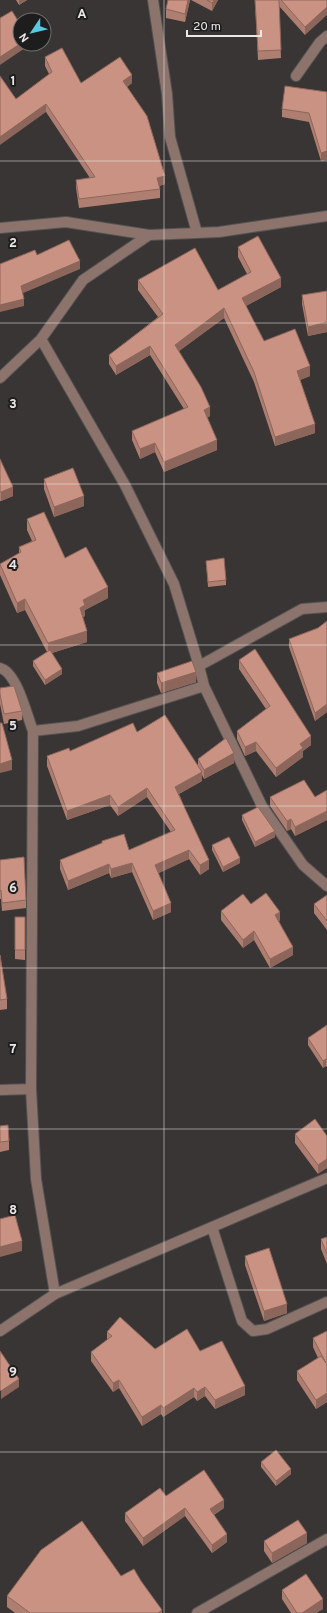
<svg xmlns="http://www.w3.org/2000/svg" width="327" height="1613" viewBox="0 0 327 1613" font-family="Overpass,sans-serif">
<rect width="100%" height="100%" fill="#383534"/>
<g fill="none" stroke-linecap="round" stroke-linejoin="round">
<defs>
<path id="minor" d="M 153,0 L 167,94 L 170,137 L 197,233
M 296,76 L 320,42 L 327,36
M 0,228 L 66,222 L 149,235 L 219,232 L 327,216
M 41,339 L 125,485 L 174,584 L 199,666 L 204,686 L 262,806 L 303,865 L 327,886
M 0,378 L 41,339 L 83,280 L 149,235
M 199,666 L 302,609 L 327,607
M 0,668 C 17,672 27,716 33,731 L 31,1089 L 36,1179 L 55,1294
M 33,731 L 78,726 L 204,686
M 0,1090 L 31,1089
M 212,1227 L 242,1321 L 253,1331 L 267,1329 L 327,1302
M 0,1331 L 55,1294 L 327,1178
M 197,1613 L 327,1539"/>
</defs>
<use href="#minor" stroke="#555251" stroke-width="12"/>
<use href="#minor" stroke="#8c746d" stroke-width="10"/>
</g>
<path fill="#ae7e70" d="M 16,0 L 27,0 L 19,5 Z
M 168,0 L 190,0 L 185,22 L 166,18 L 166,9 Z
M 191,0 L 218,0 L 212,11 Z
M 255,0 L 327,0 L 305,35 L 279,6 L 281,58 L 258,60 Z
M 45,57 L 81,83 L 132,83 L 127,87 L 165,184 L 159,186 L 160,189 L 160,198 L 79,208 L 76,188 L 76,180 L 90,178 L 46,112 L 16,99 L 49,74 L 45,66 Z
M 327,92 L 327,160 L 321,161 L 309,122 L 282,117 L 282,109 Z
M 238,247 L 281,287 L 246,306 L 264,341 L 310,376 L 300,380 L 315,433 L 275,446 L 254,382 L 224,318 L 179,351 L 210,416 L 207,418 L 217,450 L 164,472 L 155,452 L 140,459 L 132,440 L 132,431 L 184,409 L 150,355 L 116,375 L 109,364 L 109,355 L 158,317 L 138,290 L 138,280 L 218,290 L 247,274 L 238,257 Z
M 327,291 L 327,332 L 308,336 L 302,304 L 302,295 Z
M 0,459 L 13,496 L 1,501 L 0,501 Z
M 44,479 L 84,506 L 54,517 L 44,489 Z
M 27,519 L 65,558 L 108,598 L 85,610 L 85,616 L 83,617 L 87,642 L 52,653 L 62,674 L 45,685 L 33,666 L 33,661 L 47,652 L 25,610 L 17,613 L 0,575 L 0,564 L 19,554 L 19,547 L 32,541 L 27,530 Z
M 206,561 L 226,580 L 226,585 L 208,587 Z
M 327,621 L 327,712 L 315,721 L 289,647 L 289,639 L 318,628 Z
M 239,660 L 311,745 L 303,751 L 303,757 L 276,777 L 256,751 L 245,756 L 237,739 L 237,731 L 266,709 L 239,669 Z
M 157,673 L 196,682 L 161,693 L 157,683 Z
M 0,688 L 22,711 L 22,720 L 4,724 L 0,704 Z
M 137,732 L 198,765 L 198,759 L 234,763 L 204,779 L 202,775 L 202,781 L 179,794 L 209,869 L 200,875 L 189,859 L 158,873 L 171,912 L 153,920 L 132,872 L 111,878 L 109,873 L 68,890 L 60,869 L 60,860 L 102,843 L 102,841 L 129,850 L 171,832 L 147,797 L 118,816 L 110,805 L 67,820 L 47,766 L 47,756 L 70,751 Z
M 327,790 L 327,820 L 295,836 L 291,829 L 287,831 L 270,806 L 270,797 L 315,797 Z
M 242,815 L 275,837 L 255,847 L 242,820 Z
M 212,845 L 240,863 L 223,872 L 212,850 Z
M 0,860 L 26,900 L 26,908 L 2,911 L 1,899 L 0,899 Z
M 327,895 L 327,930 L 314,913 L 314,904 Z
M 251,904 L 280,920 L 279,921 L 293,955 L 270,968 L 254,940 L 243,948 L 221,920 L 221,911 Z
M 15,917 L 25,917 L 25,960 L 15,959 Z
M 0,955 L 7,999 L 7,1009 L 0,1010 Z
M 327,1025 L 327,1067 L 326,1066 L 323,1068 L 308,1045 L 308,1038 Z
M 0,1126 L 9,1141 L 9,1150 L 0,1152 Z
M 295,1134 L 327,1136 L 318,1174 L 295,1143 Z
M 327,1237 L 327,1264 L 321,1249 L 321,1239 Z
M 245,1256 L 287,1313 L 264,1321 L 245,1265 Z
M 327,1331 L 327,1402 L 316,1409 L 297,1380 L 297,1371 L 318,1358 L 313,1347 L 313,1338 Z
M 107,1332 L 155,1349 L 200,1351 L 245,1395 L 215,1409 L 205,1396 L 197,1401 L 194,1397 L 163,1417 L 161,1414 L 142,1426 L 119,1388 L 113,1392 L 91,1361 L 91,1352 L 107,1340 Z
M 261,1462 L 291,1474 L 276,1486 L 261,1467 Z
M 166,1496 L 224,1508 L 214,1515 L 227,1542 L 212,1553 L 185,1516 L 143,1546 L 125,1521 L 125,1513 Z
M 264,1541 L 307,1543 L 272,1563 L 264,1551 Z
M 121,1576 L 141,1581 L 162,1613 L 15,1613 L 7,1607 L 7,1596 Z
M 282,1590 L 323,1609 L 316,1613 L 291,1613 L 282,1599 Z"/>
<path fill="#8d665b" d="M 19,0 L 27,0 L 19,5 Z
M 188,0 L 190,0 L 185,22 L 185,14 Z
M 214,0 L 218,0 L 212,11 L 212,3 Z
M 327,7 L 327,15 L 305,35 L 305,27 Z
M 20,44 L 28,44 L 28,46 L 0,65 L 0,57 Z
M 132,75 L 132,83 L 123,90 L 123,81 Z
M 46,104 L 46,112 L 0,145 L 0,137 Z
M 327,151 L 327,160 L 321,161 L 321,153 Z
M 165,176 L 165,184 L 157,187 L 157,178 Z
M 80,261 L 80,269 L 21,294 L 21,286 Z
M 281,278 L 281,287 L 242,308 L 242,298 Z
M 24,299 L 24,306 L 0,312 L 0,305 Z
M 224,308 L 224,318 L 175,354 L 175,345 Z
M 327,322 L 327,332 L 308,336 L 308,327 Z
M 150,346 L 150,355 L 116,375 L 116,366 Z
M 310,366 L 310,376 L 297,381 L 297,371 Z
M 210,407 L 210,416 L 204,419 L 204,410 Z
M 315,424 L 315,433 L 275,446 L 275,437 Z
M 217,440 L 217,450 L 164,472 L 164,462 Z
M 155,443 L 155,452 L 140,459 L 140,449 Z
M 13,487 L 13,496 L 1,501 L 1,492 Z
M 84,496 L 84,506 L 54,517 L 54,507 Z
M 108,587 L 108,598 L 85,610 L 85,616 L 80,618 L 80,608 L 83,600 Z
M 25,599 L 25,610 L 17,613 L 17,603 Z
M 87,631 L 87,642 L 48,654 L 48,643 Z
M 62,669 L 62,674 L 45,685 L 45,680 Z
M 196,672 L 196,682 L 161,693 L 161,683 Z
M 327,704 L 327,712 L 315,721 L 315,713 Z
M 311,736 L 311,745 L 303,751 L 303,757 L 276,777 L 276,768 L 300,744 Z
M 256,742 L 256,751 L 245,756 L 245,747 Z
M 234,753 L 234,763 L 204,779 L 204,770 Z
M 12,760 L 12,770 L 0,773 L 0,764 Z
M 202,772 L 202,781 L 175,796 L 175,787 Z
M 147,788 L 147,797 L 118,816 L 118,807 Z
M 110,795 L 110,805 L 67,820 L 67,811 Z
M 327,811 L 327,820 L 295,836 L 295,827 Z
M 291,819 L 291,829 L 287,831 L 287,821 Z
M 275,831 L 275,837 L 255,847 L 255,842 Z
M 189,850 L 189,859 L 155,875 L 155,865 Z
M 240,858 L 240,863 L 223,872 L 223,867 Z
M 209,860 L 209,869 L 200,875 L 200,865 Z
M 132,863 L 132,872 L 111,878 L 111,869 Z
M 109,864 L 109,873 L 68,890 L 68,881 Z
M 171,903 L 171,912 L 153,920 L 153,911 Z
M 280,912 L 280,920 L 275,924 L 275,915 Z
M 254,931 L 254,940 L 243,948 L 243,940 Z
M 293,947 L 293,955 L 270,968 L 270,959 Z
M 326,1059 L 326,1066 L 323,1068 L 323,1061 Z
M 327,1159 L 327,1168 L 318,1174 L 318,1165 Z
M 22,1241 L 22,1251 L 0,1257 L 0,1247 Z
M 287,1304 L 287,1313 L 264,1321 L 264,1311 Z
M 19,1379 L 19,1387 L 1,1399 L 1,1391 Z
M 119,1380 L 119,1388 L 113,1392 L 113,1383 Z
M 245,1386 L 245,1395 L 215,1409 L 215,1400 Z
M 205,1387 L 205,1396 L 197,1401 L 197,1392 Z
M 194,1388 L 194,1397 L 163,1417 L 163,1408 Z
M 327,1393 L 327,1402 L 316,1409 L 316,1400 Z
M 161,1405 L 161,1414 L 142,1426 L 142,1417 Z
M 291,1469 L 291,1474 L 276,1486 L 276,1481 Z
M 224,1500 L 224,1508 L 210,1517 L 210,1509 Z
M 185,1508 L 185,1516 L 143,1546 L 143,1538 Z
M 307,1533 L 307,1543 L 272,1563 L 272,1553 Z
M 227,1534 L 227,1542 L 212,1553 L 212,1545 Z
M 323,1599 L 323,1609 L 316,1613 L 302,1613 Z
M 162,1610 L 162,1613 L 158,1613 Z"/>
<path fill="#ca9282" stroke="#8d665b" d="M 168,0 L 188,0 L 185,14 L 166,9 Z
M 207,0 L 214,0 L 212,3 Z
M 255,0 L 279,0 L 281,50 L 258,51 Z
M 281,0 L 327,0 L 327,7 L 305,27 Z
M 12,11 L 20,24 L 20,44 L 0,57 L 0,18 Z
M 62,48 L 81,83 L 120,57 L 132,75 L 123,81 L 147,116 L 165,176 L 157,178 L 160,189 L 79,199 L 76,180 L 95,177 L 46,104 L 0,137 L 0,76 L 16,99 L 52,72 L 45,57 Z
M 285,86 L 327,92 L 327,151 L 321,153 L 309,113 L 282,109 Z
M 258,236 L 281,278 L 242,298 L 264,341 L 295,329 L 310,366 L 297,371 L 315,424 L 275,437 L 254,372 L 224,308 L 175,345 L 201,387 L 210,407 L 204,410 L 217,440 L 164,462 L 155,443 L 140,449 L 132,431 L 188,407 L 150,346 L 116,366 L 109,355 L 163,314 L 138,280 L 195,248 L 218,290 L 251,272 L 238,247 Z
M 69,240 L 80,261 L 21,286 L 24,299 L 0,305 L 0,264 L 35,250 L 37,255 Z
M 327,291 L 327,322 L 308,327 L 302,295 Z
M 0,459 L 13,487 L 1,492 L 0,492 Z
M 73,468 L 84,496 L 54,507 L 44,479 Z
M 44,512 L 65,558 L 86,547 L 108,587 L 83,600 L 85,605 L 80,608 L 87,631 L 48,643 L 25,599 L 17,603 L 0,564 L 21,552 L 19,547 L 36,540 L 27,519 Z
M 224,558 L 226,580 L 208,582 L 206,561 Z
M 327,621 L 327,704 L 315,713 L 289,639 L 318,628 Z
M 255,649 L 311,736 L 300,744 L 303,748 L 276,768 L 256,742 L 245,747 L 237,731 L 270,706 L 239,660 Z
M 50,650 L 62,669 L 45,680 L 33,661 Z
M 192,661 L 196,672 L 161,683 L 157,673 Z
M 14,686 L 22,711 L 4,714 L 0,694 L 0,688 Z
M 165,715 L 202,772 L 175,787 L 209,860 L 200,865 L 189,850 L 155,865 L 171,903 L 153,911 L 132,863 L 111,869 L 109,864 L 68,881 L 60,860 L 102,843 L 102,841 L 124,834 L 129,850 L 175,830 L 147,788 L 118,807 L 110,795 L 67,811 L 47,756 L 69,748 L 70,751 L 133,723 L 137,732 Z
M 0,723 L 2,723 L 12,760 L 0,764 Z
M 226,738 L 234,753 L 204,770 L 198,759 Z
M 304,780 L 315,797 L 327,790 L 327,811 L 295,827 L 291,819 L 287,821 L 270,797 Z
M 258,807 L 275,831 L 255,842 L 242,815 Z
M 229,837 L 240,858 L 223,867 L 212,845 Z
M 24,857 L 26,900 L 2,903 L 1,890 L 0,891 L 0,860 Z
M 266,893 L 280,912 L 275,915 L 293,947 L 270,959 L 254,931 L 243,940 L 221,911 L 243,894 L 251,904 Z
M 327,895 L 327,921 L 314,904 Z
M 15,917 L 25,917 L 25,950 L 15,950 Z
M 0,955 L 7,999 L 0,1000 Z
M 327,1025 L 327,1060 L 326,1059 L 323,1061 L 308,1038 Z
M 315,1119 L 327,1136 L 327,1159 L 318,1165 L 295,1134 Z
M 8,1125 L 9,1141 L 0,1142 L 0,1126 Z
M 15,1215 L 22,1241 L 0,1247 L 0,1219 Z
M 327,1237 L 327,1254 L 321,1239 Z
M 269,1248 L 287,1304 L 264,1311 L 245,1256 Z
M 120,1317 L 155,1349 L 187,1329 L 200,1351 L 222,1341 L 245,1386 L 215,1400 L 205,1387 L 197,1392 L 194,1388 L 163,1408 L 161,1405 L 142,1417 L 119,1380 L 113,1383 L 91,1352 L 112,1336 L 107,1332 Z
M 327,1331 L 327,1393 L 316,1400 L 297,1371 L 321,1356 L 326,1363 L 313,1338 Z
M 0,1351 L 19,1379 L 1,1391 L 0,1390 Z
M 276,1450 L 291,1469 L 276,1481 L 261,1462 Z
M 204,1470 L 224,1500 L 210,1509 L 227,1534 L 212,1545 L 185,1508 L 143,1538 L 125,1513 L 160,1488 L 166,1496 Z
M 298,1520 L 307,1533 L 272,1553 L 264,1541 Z
M 82,1521 L 121,1576 L 134,1569 L 141,1581 L 162,1610 L 158,1613 L 30,1613 L 7,1596 L 41,1550 Z
M 306,1574 L 323,1599 L 302,1613 L 297,1613 L 282,1590 Z"/>
<path fill="none" stroke="#ebe9e8" stroke-width="1" stroke-opacity="0.55" d="M 164,0 L 164,1613M 0,161 L 327,161M 0,323 L 327,323M 0,484 L 327,484M 0,645 L 327,645M 0,806 L 327,806M 0,968 L 327,968M 0,1129 L 327,1129M 0,1290 L 327,1290M 0,1452 L 327,1452"/>
<g font-size="13" text-anchor="middle" font-weight="bold" fill="#ebe9e8" stroke="#1e1d1d" stroke-width="4" stroke-linejoin="round" paint-order="stroke">
<text x="82" y="18">A</text>
<text x="13" y="85">1</text>
<text x="13" y="247">2</text>
<text x="13" y="408">3</text>
<text x="13" y="569">4</text>
<text x="13" y="730">5</text>
<text x="13" y="892">6</text>
<text x="13" y="1053">7</text>
<text x="13" y="1214">8</text>
<text x="13" y="1376">9</text>
</g>
<g transform="translate(32 32) rotate(235)"><circle r="19" fill="#1e1d1d" stroke="#706f6e"/>
<path d="M0-3L7 15L0 10L-7 15Z" fill="#58c9e3"/>
<text y="-6" font-size="11" font-weight="bold" text-anchor="middle" fill="#ebe9e8">N</text>
</g>
<path d="M187 30v6h74v-6" fill="none" stroke="#ebe9e8" stroke-width="2"/>
<text x="193" y="30" font-size="12" fill="#ebe9e8" stroke="#1e1d1d" stroke-width="3" paint-order="stroke">20 m</text>
</svg>
